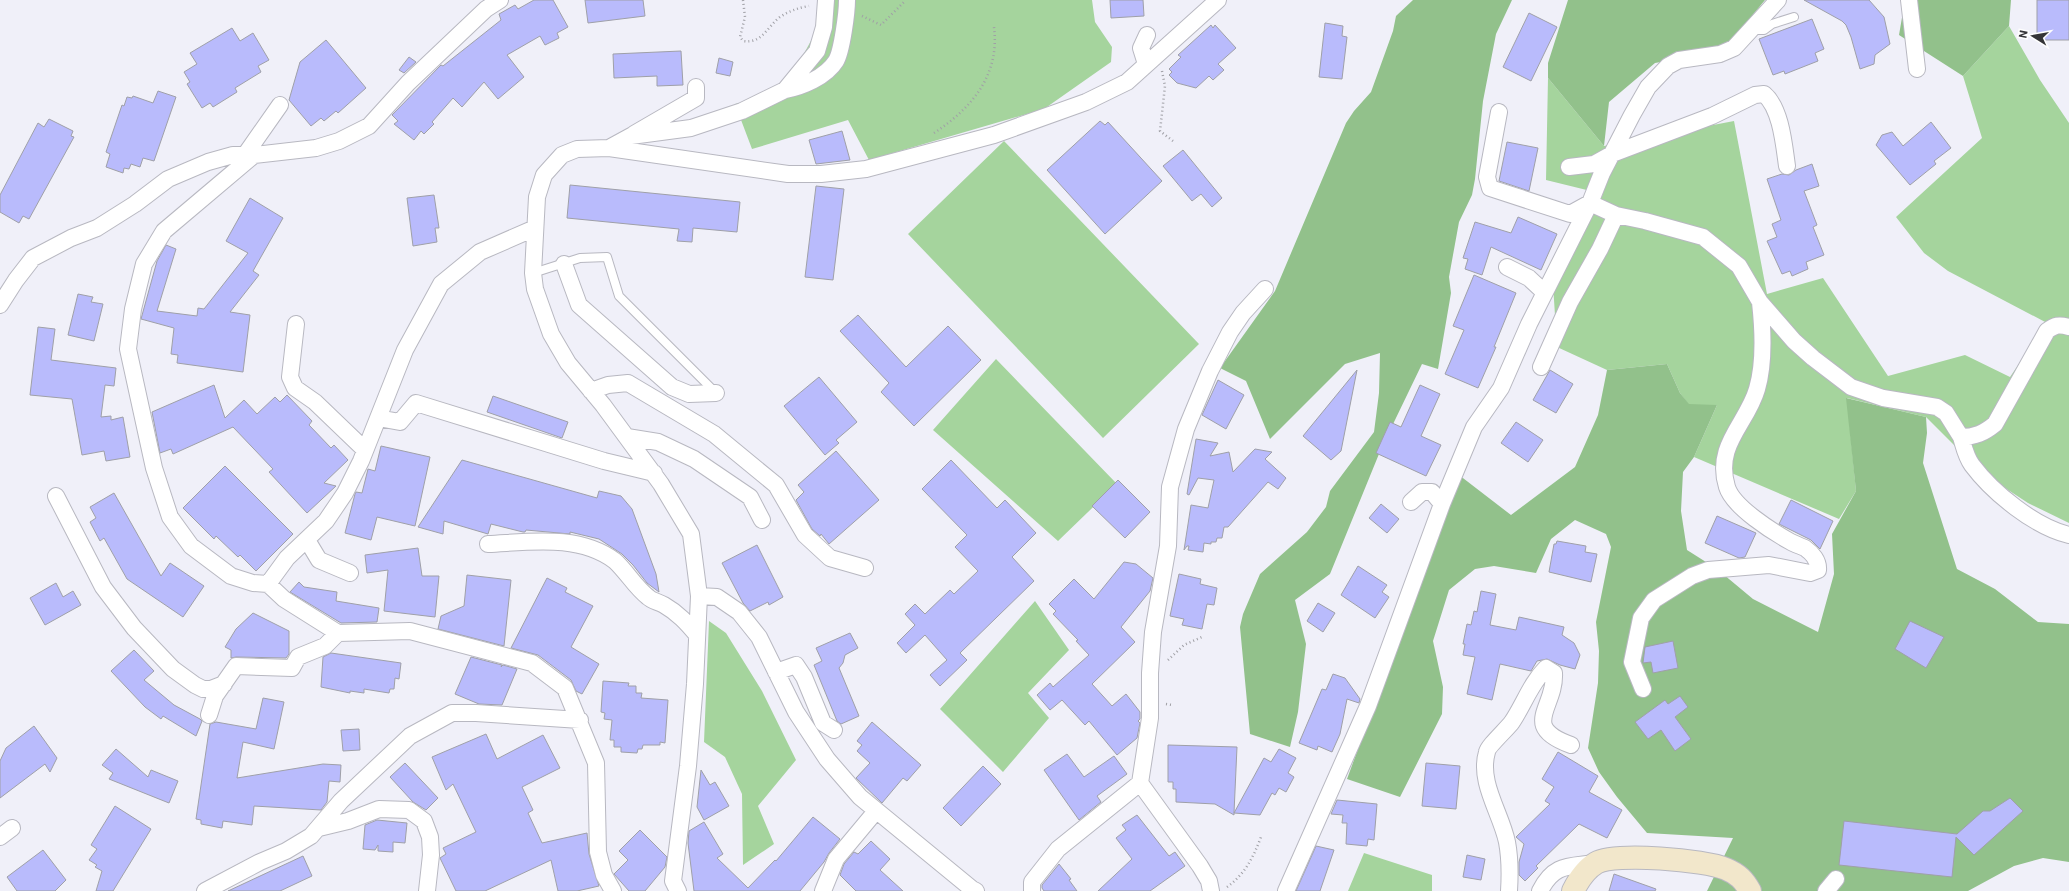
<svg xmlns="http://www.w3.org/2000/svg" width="2069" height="891" viewBox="0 0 2069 891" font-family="Roboto,sans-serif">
<rect width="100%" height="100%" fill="#f0f0f9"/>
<path fill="#a5d49d" d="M 822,0 L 1092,0 L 1095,22 L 1112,47 L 1111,62 L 1044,109 L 869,160 L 848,120 L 752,149 L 735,104 L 782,94 L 813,37 Z
M 2009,26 L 2040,80 L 2069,123 L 2069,523 L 2028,503 L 1999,484 L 1973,464 L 1926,417 L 1847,398 L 1856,491 L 1839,519 L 1694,457 L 1717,405 L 1689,405 L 1680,393 L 1667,364 L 1607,370 L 1557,347 L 1553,284 L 1603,194 L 1546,180 L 1548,78 L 1604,146 L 1734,121 L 1767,294 L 1823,278 L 1888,376 L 1965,355 L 2010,377 L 2047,323 L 1948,271 L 1924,253 L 1896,217 L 1982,138 L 1963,76 Z
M 1004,141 L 1199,344 L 1103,438 L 908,234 Z
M 996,359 L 1117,484 L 1058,541 L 933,430 Z
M 1035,601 L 1069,650 L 1028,693 L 1049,718 L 1003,772 L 940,709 Z
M 709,621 L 726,633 L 762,691 L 796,760 L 758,806 L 774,844 L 743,865 L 742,794 L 725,757 L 704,742 Z
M 1364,853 L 1432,875 L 1432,891 L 1348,891 Z"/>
<path fill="#92c18b" d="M 1413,0 L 1512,0 L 1496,34 L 1483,101 L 1475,179 L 1472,195 L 1459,222 L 1449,277 L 1451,293 L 1438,369 L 1422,364 L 1381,449 L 1330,574 L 1295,600 L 1306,644 L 1298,712 L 1290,747 L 1250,734 L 1240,627 L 1243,614 L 1260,574 L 1307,532 L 1326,507 L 1330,491 L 1374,432 L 1379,393 L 1380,353 L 1345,364 L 1270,439 L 1246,381 L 1220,368 L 1275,291 L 1346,123 L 1354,111 L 1371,92 L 1393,31 L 1396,16 Z
M 1568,0 L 1765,0 L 1723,51 L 1655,63 L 1609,102 L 1604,146 L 1548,78 L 1548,63 Z
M 1905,0 L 2011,0 L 2009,26 L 1963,76 L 1899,35 Z
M 1667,364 L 1680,393 L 1689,404 L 1717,405 L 1694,457 L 1683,472 L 1681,511 L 1687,550 L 1717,569 L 1753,599 L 1818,632 L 1834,574 L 1832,534 L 1856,491 L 1846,398 L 1926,417 L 1927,433 L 1923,463 L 1957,569 L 1995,589 L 2038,622 L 2069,624 L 2069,862 L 2043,858 L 2014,866 L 1968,891 L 1707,891 L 1733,838 L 1647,833 L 1617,797 L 1599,772 L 1588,748 L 1598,683 L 1599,651 L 1596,622 L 1611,547 L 1606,534 L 1575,520 L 1551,539 L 1536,573 L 1494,566 L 1475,569 L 1449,590 L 1433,641 L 1443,687 L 1442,714 L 1400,797 L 1347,779 L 1459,475 L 1511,515 L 1575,467 L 1598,415 L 1607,370 Z"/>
<path fill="#b9bbfc" stroke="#9fa0a8" d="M 534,0 L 553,0 L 568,27 L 557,33 L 559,38 L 545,45 L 540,36 L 507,55 L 524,77 L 498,99 L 484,82 L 462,107 L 453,98 L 432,122 L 434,124 L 424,134 L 421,131 L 414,140 L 394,124 L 398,121 L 392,115 L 441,65 L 443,66 L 501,20 L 499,14 L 515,5 L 518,9 Z
M 585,0 L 643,0 L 645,16 L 588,23 Z
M 1110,0 L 1143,0 L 1144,16 L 1111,18 Z
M 1804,0 L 1869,0 L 1884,17 L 1890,44 L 1875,55 L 1874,64 L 1860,69 L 1851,37 L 1846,25 L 1842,21 Z
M 2037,0 L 2069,0 L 2069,40 L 2037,40 Z
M 1529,13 L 1557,27 L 1531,81 L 1503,67 Z
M 1812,19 L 1824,49 L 1815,53 L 1818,61 L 1785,74 L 1784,71 L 1773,75 L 1759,39 Z
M 1325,23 L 1343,26 L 1342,36 L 1347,37 L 1342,79 L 1319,77 Z
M 1211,25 L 1213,28 L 1215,25 L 1236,48 L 1218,64 L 1224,70 L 1213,80 L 1209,76 L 1196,88 L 1177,83 L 1169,75 L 1172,72 L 1169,69 L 1181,57 L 1178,55 Z
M 232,28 L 240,41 L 253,33 L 269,60 L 258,66 L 261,72 L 235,88 L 237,92 L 213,107 L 210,103 L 202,108 L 187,84 L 190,82 L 184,72 L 197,64 L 190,53 Z
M 326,40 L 366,88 L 338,113 L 336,111 L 324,121 L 321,118 L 311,126 L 289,100 L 300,62 Z
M 681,51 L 683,85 L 657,86 L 657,76 L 614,78 L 613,54 Z
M 409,57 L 416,62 L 404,73 L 399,70 Z
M 719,58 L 733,62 L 730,76 L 716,73 Z
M 158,91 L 176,97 L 154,161 L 143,158 L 140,167 L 131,164 L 129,169 L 124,168 L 123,173 L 106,167 L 110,154 L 106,152 L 122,105 L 124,106 L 127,97 L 132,98 L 133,96 L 153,103 Z
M 49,119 L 73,131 L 71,136 L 74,137 L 29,219 L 23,216 L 19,223 L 0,212 L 0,195 L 38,123 L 44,127 Z
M 1100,121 L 1105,125 L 1108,122 L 1162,181 L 1105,234 L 1047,170 Z
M 1931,122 L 1951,148 L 1934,161 L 1936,164 L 1910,185 L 1876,145 L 1882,135 L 1892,132 L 1903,146 Z
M 842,131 L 850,160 L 816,164 L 809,140 Z
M 1507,142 L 1538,148 L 1529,191 L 1499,181 Z
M 1183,150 L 1222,198 L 1212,207 L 1201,194 L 1192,201 L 1163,166 Z
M 1812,164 L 1819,186 L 1804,191 L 1817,225 L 1813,227 L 1824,255 L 1806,262 L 1808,269 L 1792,276 L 1790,271 L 1782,274 L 1767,241 L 1777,237 L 1772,224 L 1781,220 L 1767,179 L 1782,174 L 1789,175 L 1796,170 Z
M 570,185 L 740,202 L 737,232 L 693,228 L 692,242 L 677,241 L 679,229 L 567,218 Z
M 816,186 L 844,189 L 833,280 L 805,277 Z
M 434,195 L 439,228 L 435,228 L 437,242 L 413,246 L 407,198 Z
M 250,198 L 283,218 L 253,271 L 259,275 L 230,312 L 250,315 L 243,372 L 177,363 L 178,355 L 171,354 L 174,328 L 141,319 L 157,261 L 166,245 L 176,249 L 157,311 L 197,316 L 198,308 L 204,309 L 248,253 L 226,241 Z
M 1518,217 L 1557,234 L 1541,270 L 1491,247 L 1482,275 L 1465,269 L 1468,259 L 1463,258 L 1475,222 L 1511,233 Z
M 1474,275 L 1516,293 L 1494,347 L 1496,347 L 1478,388 L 1445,374 L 1464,330 L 1453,326 Z
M 78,294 L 93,297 L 91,302 L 103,304 L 94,341 L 68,335 Z
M 858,315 L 906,367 L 948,326 L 981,360 L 914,426 L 881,392 L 889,383 L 840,331 Z
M 38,327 L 55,329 L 51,360 L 116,368 L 114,386 L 105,385 L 101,417 L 111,416 L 111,420 L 123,417 L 130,457 L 106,461 L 104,451 L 82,455 L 72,399 L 30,395 Z
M 1357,370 L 1341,451 L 1331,460 L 1303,436 Z
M 1550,370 L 1573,384 L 1556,413 L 1533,400 Z
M 819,377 L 857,422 L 836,440 L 839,443 L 825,455 L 784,406 Z
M 1218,380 L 1244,395 L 1226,429 L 1202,415 Z
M 214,385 L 225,418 L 244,400 L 257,414 L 275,397 L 280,402 L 287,395 L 312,421 L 309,425 L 331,448 L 334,445 L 348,460 L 324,483 L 336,486 L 307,513 L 269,472 L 273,469 L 233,427 L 173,454 L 171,449 L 160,453 L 152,412 Z
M 1420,385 L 1440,394 L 1421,436 L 1441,445 L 1426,476 L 1376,453 L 1390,422 L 1401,427 Z
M 493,396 L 568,422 L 562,438 L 487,412 Z
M 1516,422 L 1543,440 L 1528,462 L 1501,443 Z
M 1196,439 L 1218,443 L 1210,456 L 1229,452 L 1233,472 L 1255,449 L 1272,452 L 1265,459 L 1286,478 L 1278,489 L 1268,482 L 1228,527 L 1224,527 L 1222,538 L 1217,538 L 1216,542 L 1211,542 L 1211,544 L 1204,543 L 1203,552 L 1188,550 L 1189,546 L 1187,546 L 1184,550 L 1191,505 L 1208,508 L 1214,480 L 1198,478 L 1189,495 L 1187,494 Z
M 381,446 L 430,457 L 415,526 L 377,517 L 371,540 L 345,533 L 355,494 L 356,492 L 362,493 L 368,469 L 375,471 Z
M 836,451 L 879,500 L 829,544 L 821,534 L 820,536 L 812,529 L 796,500 L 804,492 L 798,485 Z
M 462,460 L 597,498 L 599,491 L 621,496 L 632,509 L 656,574 L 659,592 L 647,583 L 633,565 L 622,554 L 599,539 L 570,532 L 570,534 L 526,530 L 525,532 L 523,532 L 491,524 L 488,534 L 444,521 L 443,534 L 418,527 Z
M 951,460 L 997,508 L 1005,500 L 1036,533 L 1012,557 L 1034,581 L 960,653 L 967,660 L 940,686 L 930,675 L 947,660 L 925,635 L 906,653 L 897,643 L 915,625 L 905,614 L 915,604 L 925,614 L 950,590 L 954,594 L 978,571 L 955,547 L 967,535 L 922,489 Z
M 225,466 L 293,534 L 256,571 L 240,555 L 238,557 L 216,536 L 214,539 L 183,508 Z
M 1118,480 L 1150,512 L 1125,538 L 1092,506 Z
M 114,493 L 161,576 L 170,563 L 204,586 L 183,617 L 127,579 L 104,538 L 100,541 L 90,522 L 96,518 L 90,507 Z
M 1791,500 L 1833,521 L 1820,549 L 1811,540 L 1779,524 Z
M 1381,504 L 1399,519 L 1387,533 L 1369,518 Z
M 1717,516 L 1756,533 L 1745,557 L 1739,558 L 1705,543 Z
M 1557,541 L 1586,546 L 1585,552 L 1597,554 L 1591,582 L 1549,572 L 1554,544 L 1556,544 Z
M 757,545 L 783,597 L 769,605 L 768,602 L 750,611 L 743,603 L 722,563 Z
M 418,548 L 422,576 L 439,576 L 435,617 L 384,611 L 388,570 L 367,573 L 365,555 Z
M 1124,562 L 1136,564 L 1153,578 L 1150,591 L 1121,627 L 1135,642 L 1092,684 L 1112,706 L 1126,694 L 1140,712 L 1140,719 L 1138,721 L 1140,723 L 1137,738 L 1117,755 L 1089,721 L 1085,725 L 1062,700 L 1050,710 L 1037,695 L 1050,683 L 1053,687 L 1089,655 L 1076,641 L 1078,640 L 1053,614 L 1056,611 L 1049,604 L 1074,579 L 1094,599 Z
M 1358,566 L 1387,585 L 1382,592 L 1389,597 L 1375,618 L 1341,595 Z
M 1179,574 L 1201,579 L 1200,584 L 1217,588 L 1214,605 L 1207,604 L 1202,629 L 1182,625 L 1184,619 L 1170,616 Z
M 467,575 L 511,580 L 504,646 L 438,629 L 441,616 L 464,606 Z
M 547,578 L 567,588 L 565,592 L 593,606 L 571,647 L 599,664 L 582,694 L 576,691 L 571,680 L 538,655 L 511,648 Z
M 299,582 L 304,587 L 337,592 L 336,601 L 379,608 L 377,622 L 341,623 L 290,592 Z
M 56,583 L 63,597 L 73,591 L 81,605 L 45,625 L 30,598 Z
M 1481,591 L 1496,594 L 1490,625 L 1516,630 L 1519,617 L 1564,627 L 1562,635 L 1574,643 L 1580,655 L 1575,669 L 1560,665 L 1547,659 L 1537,661 L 1531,671 L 1500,664 L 1492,700 L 1467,694 L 1475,657 L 1463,655 L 1465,644 L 1463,644 L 1467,624 L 1471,625 L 1474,611 L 1477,612 Z
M 1318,603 L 1335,613 L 1323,632 L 1307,621 Z
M 253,613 L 289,631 L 289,654 L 286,658 L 236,657 L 231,658 L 231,650 L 225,647 L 236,629 Z
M 1910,621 L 1944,637 L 1926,668 L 1895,649 Z
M 850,633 L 858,648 L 845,655 L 843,663 L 839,668 L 859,716 L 841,724 L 837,721 L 814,665 L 822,661 L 816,648 Z
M 1673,641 L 1678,668 L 1653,673 L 1651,662 L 1643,663 L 1645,647 Z
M 134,650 L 154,671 L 144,680 L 174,705 L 200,719 L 202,721 L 196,736 L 163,716 L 161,719 L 145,707 L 111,671 Z
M 331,653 L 401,663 L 399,679 L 395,678 L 394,689 L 390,689 L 389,693 L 364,689 L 364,693 L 350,691 L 350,693 L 321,687 L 323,657 Z
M 471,657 L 502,665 L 501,667 L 503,665 L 517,669 L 502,705 L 479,704 L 455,694 Z
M 1333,674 L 1345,678 L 1360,699 L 1359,703 L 1347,699 L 1340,734 L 1332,752 L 1318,746 L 1317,750 L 1299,743 L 1322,689 L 1326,690 Z
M 603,681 L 629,683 L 628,686 L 636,686 L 636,693 L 642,693 L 641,698 L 668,700 L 665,743 L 660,742 L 660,745 L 643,745 L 642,749 L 638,749 L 637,753 L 621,752 L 621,747 L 614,747 L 614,740 L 610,740 L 612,720 L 604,719 L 605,713 L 601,712 Z
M 1680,696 L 1688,707 L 1675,717 L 1691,739 L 1675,751 L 1661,730 L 1648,739 L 1635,722 L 1665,700 L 1668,704 Z
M 263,698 L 284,702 L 274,749 L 243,742 L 237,778 L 323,764 L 341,765 L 340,782 L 329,781 L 327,802 L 321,810 L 254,806 L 252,825 L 223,821 L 222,828 L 201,824 L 201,820 L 196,819 L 210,724 L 216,722 L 256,729 Z
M 872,722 L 921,765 L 907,781 L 903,778 L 882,803 L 856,778 L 870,763 L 857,751 L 862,745 L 857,741 Z
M 34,726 L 57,758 L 50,772 L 45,764 L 0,798 L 0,761 L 6,748 Z
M 359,729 L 360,750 L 343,751 L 341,730 Z
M 486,734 L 497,759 L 543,735 L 560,768 L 522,787 L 533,810 L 528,813 L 542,843 L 587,833 L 589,854 L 599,886 L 577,891 L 558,891 L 551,860 L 485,891 L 456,891 L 440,858 L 446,854 L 443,848 L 476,832 L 453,784 L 446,790 L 432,757 Z
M 1168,745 L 1237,747 L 1234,813 L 1264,758 L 1271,762 L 1279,749 L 1296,758 L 1288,773 L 1294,777 L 1286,792 L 1279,788 L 1275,795 L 1272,793 L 1260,815 L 1234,813 L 1234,815 L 1215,804 L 1176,802 L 1176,789 L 1173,789 L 1173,782 L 1168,782 Z
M 116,749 L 148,777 L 151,770 L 178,781 L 169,803 L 109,779 L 113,773 L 102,765 Z
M 1558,752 L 1598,776 L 1589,792 L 1622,810 L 1607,838 L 1579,824 L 1536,866 L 1538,868 L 1525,881 L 1519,875 L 1519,862 L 1524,844 L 1516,837 L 1550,804 L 1545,801 L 1554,787 L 1542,779 Z
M 1067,754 L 1084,777 L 1114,756 L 1127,774 L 1097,796 L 1101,802 L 1079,820 L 1044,770 Z
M 405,763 L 438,798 L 426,810 L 413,802 L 390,777 Z
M 1426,763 L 1460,766 L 1456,809 L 1422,806 Z
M 983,766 L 1001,784 L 961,826 L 943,808 Z
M 701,770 L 710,785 L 715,782 L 729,806 L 704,820 L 697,807 Z
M 2010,798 L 2023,811 L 1974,855 L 1956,837 L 1952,877 L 1839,865 L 1844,821 L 1957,834 L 1983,811 L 1990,811 Z
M 1337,800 L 1377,804 L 1374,840 L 1368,839 L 1367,846 L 1346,844 L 1347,823 L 1342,823 L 1343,815 L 1331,814 Z
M 115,806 L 151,829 L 113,891 L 96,891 L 102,871 L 95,867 L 97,865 L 89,860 L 97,849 L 91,845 Z
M 1137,815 L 1169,856 L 1175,852 L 1185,866 L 1150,891 L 1098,891 L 1132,859 L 1116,838 L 1126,830 L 1122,825 Z
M 813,817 L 840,839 L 829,853 L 824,862 L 800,891 L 694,891 L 688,843 L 689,831 L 704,822 L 723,854 L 717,858 L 748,888 L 775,860 L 776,861 Z
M 377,820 L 407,823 L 405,843 L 393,842 L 393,852 L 378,851 L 378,845 L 375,850 L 363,849 L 365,825 Z
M 640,830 L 667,857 L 665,867 L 645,891 L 629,891 L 614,874 L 628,860 L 619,851 Z
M 871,841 L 890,859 L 880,870 L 903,891 L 856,891 L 840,875 L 844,864 L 854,852 L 858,854 Z
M 1316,846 L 1334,850 L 1320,891 L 1296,891 Z
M 43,850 L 66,880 L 55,891 L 17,891 L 7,877 Z
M 1467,855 L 1485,859 L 1481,880 L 1463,877 Z
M 303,856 L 312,876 L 280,891 L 228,891 Z
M 1059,864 L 1071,879 L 1069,880 L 1077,891 L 1044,891 L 1042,888 L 1042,885 Z
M 1614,874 L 1656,889 L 1655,891 L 1609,891 Z"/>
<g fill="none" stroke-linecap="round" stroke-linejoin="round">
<defs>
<path id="lane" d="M 1751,30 L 1764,30 L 1772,24 L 1794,17
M 533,273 L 580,258 L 607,257 L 619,296 L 715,392"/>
<path id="street" d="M 500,0 L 486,9 L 408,83 L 369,126 L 339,141 L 316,148 L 254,155 L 164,231 L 144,264 L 133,309 L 128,349 L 154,468 L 170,517 L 191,546 L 231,576 L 253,583 L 268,584 L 284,599 L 338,633 L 410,631 L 532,663 L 565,688 L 596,763 L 598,852 L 604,875 L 613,891
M 1909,0 L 1917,69
M 1146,64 L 1141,48 L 1147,35
M 785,90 C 802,87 826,77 836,61 C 842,51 847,12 847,0
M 1499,112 L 1487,177 L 1490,188 L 1570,214 L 1590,203 L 1616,215 L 1645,221 L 1703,237 L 1739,266 L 1760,302 L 1794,341 L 1813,358 L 1851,387 L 1883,398 L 1937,407 L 1946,413 L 1961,437 C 1975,437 1984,433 1995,424 L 2047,331 C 2055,325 2059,324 2069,327
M 634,134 L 696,98 L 696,87
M 609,148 L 631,136 L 691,128 L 742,111 L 785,90 L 817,51 L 824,27 L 826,0
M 245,155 L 280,105
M 1569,167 L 1594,164 L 1612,154 L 1712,116 L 1755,95 L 1764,94 C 1781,108 1784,145 1787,166
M 564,264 L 579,305 L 672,387 L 689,394 L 716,393
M 1507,267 L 1529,278 L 1544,292
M 0,305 L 16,280 L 33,258 L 71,238 L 97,228 L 135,204 L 168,179 L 208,162 L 233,155 L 254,155
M 296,324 L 290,377 L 295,388 L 315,402 L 365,450
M 1541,367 L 1570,302 L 1600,249 L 1616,215
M 591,391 L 608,385 L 628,383 L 714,434 L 776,485 L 805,535 L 830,558 L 865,568
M 378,418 L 400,422 L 416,403 L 604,461 L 654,473
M 627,437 L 658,442 L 694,459 L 750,497 L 762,520
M 1961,437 C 1964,447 1966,457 1972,465 C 1993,493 2035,527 2069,535
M 56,496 L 103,587 L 134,628 L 173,669 L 195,685 L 203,689 L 211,689 L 224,684
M 1411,502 L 1422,492 L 1432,492 L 1442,504
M 307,540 L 319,560 L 350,573
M 488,544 C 530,542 579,534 615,561 C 627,572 635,587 648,597 C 652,601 659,602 664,605 C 678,613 687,623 697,635
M 268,584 L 287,558 L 326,521 L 345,493 L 361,461 L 405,350 L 441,284 L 480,252 L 535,228
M 699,596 L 717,597 L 739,612 L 759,637 L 796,712 L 827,759 L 860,797 L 972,889 L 976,891
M 776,672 L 796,665 L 804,677 L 823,723 L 834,730
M 1643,689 L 1632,662 L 1641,618 L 1654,600 L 1692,576 L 1708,570 L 1769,565 L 1810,573 L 1818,570 C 1819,561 1812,553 1805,548 C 1800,546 1795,544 1791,542 C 1773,532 1733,507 1727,487 C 1714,445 1747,424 1757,389 C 1765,362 1763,329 1760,302
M 209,715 L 215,696 L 236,666 L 292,668 L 298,657 L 325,646 L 338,633
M 319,828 L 348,821 L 379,809 L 409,810 L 424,821 L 430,837 L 431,855 L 427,891
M 0,837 L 12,828
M 205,891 L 260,862 L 286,851 L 311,836 L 341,801 L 410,736 L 452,713 L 476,713 L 580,720
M 678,891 L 673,881 L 688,766 L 695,684 L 699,596 L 691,534 L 661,484 L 603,405 L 568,363 L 551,334 L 535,289 L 533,273 L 537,197 L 544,175 L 562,155 L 577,149 L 609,148 L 788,174 L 821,174 L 866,169 L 994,135 L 1086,102 L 1127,82 L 1218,0
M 823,891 L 836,859 L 876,811
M 1032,891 L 1032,882 L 1058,849 L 1140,783
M 1211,891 L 1209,881 L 1200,866 L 1140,783 L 1150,718 L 1150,673 L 1153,632 L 1168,546 L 1170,487 L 1186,429 L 1210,371 L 1230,332 L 1243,313 L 1265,289
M 1286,891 L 1368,706 L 1442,504 L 1474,427 L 1501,388 L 1529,324 L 1590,203 L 1602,173 L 1632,115 L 1648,87 L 1668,66 L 1679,60 L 1720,54 L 1734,48 L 1778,0
M 1509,891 C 1510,875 1510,858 1507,842 C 1501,813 1478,782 1487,752 C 1488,746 1507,729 1512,722 C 1524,704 1531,683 1546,668 L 1554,673 C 1556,708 1519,726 1571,745
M 1540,891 C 1554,863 1569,867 1596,863
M 1826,891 L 1836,879"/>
<path id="secondary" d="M 1573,891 C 1578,881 1586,869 1596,863 C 1615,852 1705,860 1726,869 C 1738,874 1744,880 1750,891"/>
</defs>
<use href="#lane" stroke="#b8b8c1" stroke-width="10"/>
<use href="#street" stroke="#b8b8c1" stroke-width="18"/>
<use href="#secondary" stroke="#b8b8c1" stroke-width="24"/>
<path stroke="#a0a0a6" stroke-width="2.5" stroke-dasharray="1 3" stroke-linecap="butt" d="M 743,0 L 745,17 L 740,37 L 743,41 C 762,44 767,27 780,17 C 789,11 798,8 809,6
M 862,16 L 881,25 L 904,2
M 1162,71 L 1165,86 L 1160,131 L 1173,141
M 934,133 C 972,108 1000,75 994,27
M 1168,660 L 1184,645 L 1202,637
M 1166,704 L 1172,705
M 1227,887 C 1245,874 1253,858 1261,837"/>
<use href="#lane" stroke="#fff" stroke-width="8"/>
<use href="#street" stroke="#fff" stroke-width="16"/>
<use href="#secondary" stroke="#f2e7cb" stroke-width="22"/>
</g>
<g transform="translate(2033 36) rotate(281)" stroke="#fefefe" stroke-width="3" paint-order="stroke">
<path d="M0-3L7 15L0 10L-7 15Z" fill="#343437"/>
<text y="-6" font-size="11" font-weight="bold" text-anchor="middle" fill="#343437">N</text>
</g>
</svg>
